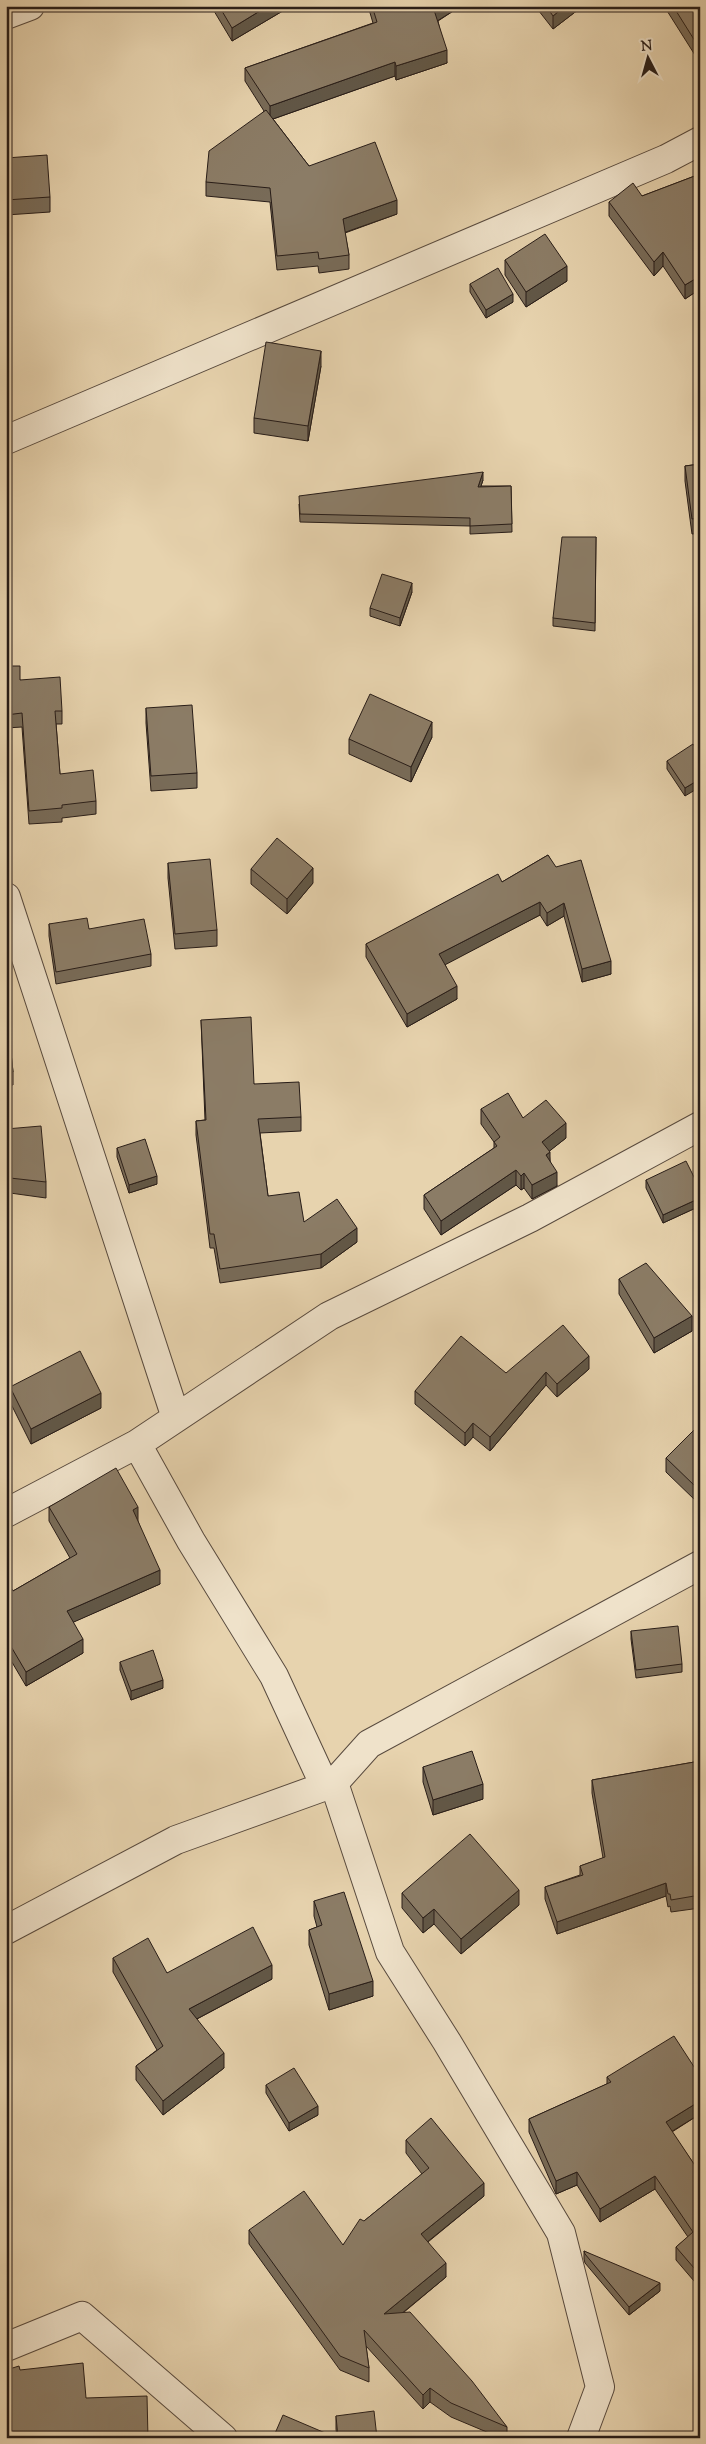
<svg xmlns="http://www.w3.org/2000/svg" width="706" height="2444" viewBox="0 0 706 2444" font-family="'Sorts Mill Goudy',serif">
<rect width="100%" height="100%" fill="#e7d3ae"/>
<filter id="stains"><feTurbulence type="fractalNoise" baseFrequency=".004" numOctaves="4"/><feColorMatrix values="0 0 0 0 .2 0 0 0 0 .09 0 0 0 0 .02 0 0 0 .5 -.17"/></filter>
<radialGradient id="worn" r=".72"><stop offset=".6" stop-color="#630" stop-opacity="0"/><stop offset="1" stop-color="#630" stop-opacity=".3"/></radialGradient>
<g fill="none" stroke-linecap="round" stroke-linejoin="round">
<defs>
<path id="minor" d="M 6,440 L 666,159 L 700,141
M 6,897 L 176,1418
M 137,1444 L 191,1541 L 274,1676 L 323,1782 L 334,1783 L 390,1952 L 447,2042 L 561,2233 L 600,2387 L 581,2438
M 6,1513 L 137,1444 L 329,1316 L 530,1218 L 700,1126
M 6,1930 L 176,1840 L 334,1783 L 369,1744 L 700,1565
M 6,2347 L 82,2316 L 223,2438"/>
<path id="tertiary" d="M 6,15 L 30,6"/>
</defs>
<use href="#minor" stroke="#584a3e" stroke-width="30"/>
<use href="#tertiary" stroke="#584a3e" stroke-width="30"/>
<use href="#minor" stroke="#efe2ca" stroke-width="28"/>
<use href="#tertiary" stroke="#efe2ca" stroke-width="28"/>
</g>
<path fill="#786b58" stroke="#281d18" d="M 211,6 L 286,6 L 286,9 L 232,41 Z
M 368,6 L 461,6 L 438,21 L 447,63 L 396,80 L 395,76 L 273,119 L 309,166 L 397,214 L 345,233 L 349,255 L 349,269 L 319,273 L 318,266 L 277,270 L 270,202 L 206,196 L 206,182 L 264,111 L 245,81 L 245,68 L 373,23 Z
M 535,6 L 583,6 L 553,29 Z
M 664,6 L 700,6 L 700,63 Z
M 6,158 L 50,197 L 50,212 L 6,215 Z
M 700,174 L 700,289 L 685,299 L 663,266 L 654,276 L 609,216 L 609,202 L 642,196 Z
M 505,260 L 567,281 L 526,307 L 505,275 Z
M 470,284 L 513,302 L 486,318 L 470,292 Z
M 321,366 L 308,441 L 254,433 L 254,418 Z
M 700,464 L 700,533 L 692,534 L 685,481 L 685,466 Z
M 483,480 L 481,486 L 511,486 L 512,532 L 470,534 L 470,526 L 300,522 L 299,504 Z
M 596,537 L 595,631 L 553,626 L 553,618 Z
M 412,592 L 400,626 L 370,616 L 370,608 Z
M 6,648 L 10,666 L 20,680 L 62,711 L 62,724 L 56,724 L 60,774 L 96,801 L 96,814 L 62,818 L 62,822 L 29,824 L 22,727 L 6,728 Z
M 146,708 L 197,773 L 197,788 L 151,791 L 146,723 Z
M 432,737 L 411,782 L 349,754 L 349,739 Z
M 700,754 L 685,796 L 667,769 L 667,761 Z
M 548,855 L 611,974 L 582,982 L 564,916 L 547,926 L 540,915 L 445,964 L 457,999 L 407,1027 L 366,957 L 366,944 L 502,882 Z
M 168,863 L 217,930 L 217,946 L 175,949 L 168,878 Z
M 251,869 L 313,883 L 287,914 L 251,884 Z
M 49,924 L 89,929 L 151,954 L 151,966 L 56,984 L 49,936 Z
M 6,1004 L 13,1072 L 13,1085 L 6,1085 Z
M 201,1020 L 254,1084 L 301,1117 L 301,1131 L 260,1133 L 268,1196 L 304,1222 L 357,1242 L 321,1268 L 220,1283 L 214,1248 L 210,1248 L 196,1135 L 196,1121 L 205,1120 Z
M 481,1109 L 523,1118 L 566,1138 L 549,1151 L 550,1161 L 557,1186 L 532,1199 L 524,1188 L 521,1190 L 516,1185 L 441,1235 L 424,1209 L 424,1195 L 494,1148 L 494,1142 L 481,1124 Z
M 6,1129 L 46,1182 L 46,1198 L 10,1193 L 6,1151 Z
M 117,1148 L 157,1184 L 129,1193 L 117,1157 Z
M 646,1180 L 700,1189 L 700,1206 L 663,1223 L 646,1188 Z
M 619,1279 L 692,1331 L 654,1353 L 619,1294 Z
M 589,1369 L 557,1397 L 546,1385 L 490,1451 L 473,1437 L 465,1446 L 415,1404 L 415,1391 L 506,1373 Z
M 10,1387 L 101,1408 L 31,1444 L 10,1402 Z
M 700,1424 L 696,1501 L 666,1472 L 666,1458 Z
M 49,1507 L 138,1521 L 160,1584 L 73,1622 L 83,1653 L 26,1686 L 6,1652 L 6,1581 L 13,1591 L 70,1558 L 49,1521 Z
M 631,1631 L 682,1664 L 682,1672 L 636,1678 L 631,1639 Z
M 120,1662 L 163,1688 L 131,1700 L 120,1670 Z
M 700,1761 L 700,1908 L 671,1912 L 670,1906 L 668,1907 L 666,1896 L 557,1934 L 545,1899 L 545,1887 L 580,1875 L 580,1866 L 603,1858 L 592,1793 L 592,1780 Z
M 423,1767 L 483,1799 L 433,1815 L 423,1782 Z
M 402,1893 L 519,1905 L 461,1954 L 434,1924 L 423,1933 L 402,1908 Z
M 314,1901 L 373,1996 L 329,2010 L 309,1945 L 309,1930 L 317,1927 L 314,1916 Z
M 113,1958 L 167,1973 L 272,1979 L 197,2019 L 224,2068 L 163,2115 L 136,2080 L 136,2066 L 157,2050 L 113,1972 Z
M 700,2076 L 700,2114 L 672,2132 L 700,2173 L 700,2288 L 676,2260 L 676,2247 L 688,2237 L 655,2189 L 600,2222 L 577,2185 L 556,2194 L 529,2132 L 529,2119 L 607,2084 L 607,2077 Z
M 266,2085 L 318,2115 L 289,2131 L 266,2093 Z
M 406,2140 L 484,2196 L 428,2242 L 446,2277 L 403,2313 L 507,2427 L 507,2438 L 501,2438 L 451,2417 L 430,2402 L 423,2409 L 366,2346 L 369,2368 L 369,2382 L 340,2370 L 249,2244 L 249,2230 L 343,2245 L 364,2221 L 422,2174 L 406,2153 Z
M 584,2251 L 660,2291 L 629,2315 L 585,2263 L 584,2259 Z
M 336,2416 L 377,2438 L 273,2438 L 337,2438 L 336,2429 Z"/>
<path fill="#615747" stroke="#281d18" d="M 268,6 L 286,6 L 286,9 L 232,41 L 232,28 Z
M 440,6 L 461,6 L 434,23 L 434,10 Z
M 565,6 L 583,6 L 553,29 L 553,16 Z
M 447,50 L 447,63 L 396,80 L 396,66 Z
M 395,62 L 395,76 L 270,120 L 270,106 Z
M 397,200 L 397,214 L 343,233 L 343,219 Z
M 663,252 L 663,266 L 654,276 L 654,262 Z
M 567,266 L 567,281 L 526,307 L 526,292 Z
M 700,276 L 700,289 L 685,299 L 685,285 Z
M 513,294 L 513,302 L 486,318 L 486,310 Z
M 321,351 L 321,366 L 308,441 L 308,426 Z
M 483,472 L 483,480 L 478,495 L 478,487 Z
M 412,583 L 412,592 L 400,626 L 400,618 Z
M 432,722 L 432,737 L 411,782 L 411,767 Z
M 700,779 L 700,787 L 685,796 L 685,788 Z
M 313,868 L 313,883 L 287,914 L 287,899 Z
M 540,902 L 540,915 L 439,968 L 439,954 Z
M 564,903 L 564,916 L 547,926 L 547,913 Z
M 611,961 L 611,974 L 582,982 L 582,969 Z
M 457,986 L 457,999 L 407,1027 L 407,1014 Z
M 566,1123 L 566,1138 L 542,1157 L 542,1142 Z
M 550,1152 L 550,1166 L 546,1155 Z
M 516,1170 L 516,1185 L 441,1235 L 441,1221 Z
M 557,1172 L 557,1186 L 532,1199 L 532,1185 Z
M 524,1173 L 524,1188 L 521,1190 L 521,1176 Z
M 157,1176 L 157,1184 L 129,1193 L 129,1185 Z
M 700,1198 L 700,1206 L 663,1223 L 663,1215 Z
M 357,1228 L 357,1242 L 321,1268 L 321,1254 Z
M 692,1316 L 692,1331 L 654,1353 L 654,1338 Z
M 589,1356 L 589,1369 L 557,1397 L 557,1384 Z
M 546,1372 L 546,1385 L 490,1451 L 490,1437 Z
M 101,1393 L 101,1408 L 31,1444 L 31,1429 Z
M 473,1423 L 473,1437 L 465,1446 L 465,1433 Z
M 700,1483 L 700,1497 L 696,1501 L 696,1487 Z
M 138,1507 L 138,1521 L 133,1524 L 133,1510 Z
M 160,1570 L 160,1584 L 67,1625 L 67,1611 Z
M 83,1639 L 83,1653 L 26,1686 L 26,1672 Z
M 163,1680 L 163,1688 L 131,1700 L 131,1691 Z
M 483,1784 L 483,1799 L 433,1815 L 433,1800 Z
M 666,1883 L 666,1896 L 557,1934 L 557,1922 Z
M 519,1890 L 519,1905 L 461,1954 L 461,1939 Z
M 434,1909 L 434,1924 L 423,1933 L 423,1918 Z
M 272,1965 L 272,1979 L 189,2023 L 189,2009 Z
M 373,1981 L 373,1996 L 329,2010 L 329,1994 Z
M 224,2053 L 224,2068 L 163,2115 L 163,2101 Z
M 700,2101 L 700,2114 L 666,2135 L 666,2122 Z
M 318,2106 L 318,2115 L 289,2131 L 289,2123 Z
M 577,2172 L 577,2185 L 556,2194 L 556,2181 Z
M 655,2176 L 655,2189 L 600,2222 L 600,2209 Z
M 484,2183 L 484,2196 L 421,2247 L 421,2234 Z
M 446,2263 L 446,2277 L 384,2328 L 384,2314 Z
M 660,2283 L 660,2291 L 629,2315 L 629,2307 Z
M 430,2388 L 430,2402 L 423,2409 L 423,2395 Z"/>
<path fill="#8b7c66" stroke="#281d18" d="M 219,6 L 268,6 L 232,28 Z
M 372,6 L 440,6 L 434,10 L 447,50 L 396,66 L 395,62 L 270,106 L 245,68 L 377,22 Z
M 546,6 L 565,6 L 553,16 Z
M 673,6 L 700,6 L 700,49 Z
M 266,110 L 309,166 L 375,142 L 397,200 L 343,219 L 349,255 L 319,259 L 318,252 L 277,256 L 270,188 L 206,182 L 209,151 Z
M 47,155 L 50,197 L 6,200 L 6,158 Z
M 700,174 L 700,276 L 685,285 L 663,252 L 654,262 L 609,202 L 633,183 L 642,196 Z
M 545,234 L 567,266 L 526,292 L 505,260 Z
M 498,268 L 513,294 L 486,310 L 470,284 Z
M 266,342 L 321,351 L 308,426 L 254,418 Z
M 700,464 L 700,518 L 692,519 L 685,466 Z
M 483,472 L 478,487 L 511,486 L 512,524 L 470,526 L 470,518 L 300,514 L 299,496 Z
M 562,537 L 596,537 L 595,623 L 553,618 Z
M 382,574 L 412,583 L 400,618 L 370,608 Z
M 6,648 L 10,666 L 20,666 L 20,680 L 60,677 L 62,711 L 55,711 L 60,774 L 93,770 L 96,801 L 62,805 L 62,808 L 29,811 L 22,713 L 6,715 Z
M 370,694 L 432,722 L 411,767 L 349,739 Z
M 192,705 L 197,773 L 151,776 L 146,708 Z
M 693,744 L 700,754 L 700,779 L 685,788 L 667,761 Z
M 277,838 L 313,868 L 287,899 L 251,869 Z
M 548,855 L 556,867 L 581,860 L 611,961 L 582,969 L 564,903 L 547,913 L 540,902 L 439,954 L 457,986 L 407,1014 L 366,944 L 498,874 L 502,882 Z
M 210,859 L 217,930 L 175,934 L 168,863 Z
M 87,918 L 89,929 L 144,919 L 151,954 L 56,972 L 49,924 Z
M 6,1004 L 13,1072 L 6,1072 Z
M 251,1017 L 254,1084 L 299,1082 L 301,1117 L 258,1119 L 268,1196 L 299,1192 L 304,1222 L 337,1199 L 357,1228 L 321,1254 L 220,1269 L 214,1234 L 210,1234 L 196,1121 L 206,1120 L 201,1020 Z
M 508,1093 L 523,1118 L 546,1100 L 566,1123 L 542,1142 L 550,1152 L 546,1155 L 557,1172 L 532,1185 L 524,1173 L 521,1176 L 516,1170 L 441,1221 L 424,1195 L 497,1146 L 494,1142 L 500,1137 L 481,1109 Z
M 41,1126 L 46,1182 L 10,1178 L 6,1129 Z
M 145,1139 L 157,1176 L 129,1185 L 117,1148 Z
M 686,1161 L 700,1189 L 700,1198 L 663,1215 L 646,1180 Z
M 646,1263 L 692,1316 L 654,1338 L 619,1279 Z
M 563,1325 L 589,1356 L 557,1384 L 546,1372 L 490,1437 L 473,1423 L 465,1433 L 415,1391 L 461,1336 L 506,1373 Z
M 80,1351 L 101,1393 L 31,1429 L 10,1387 Z
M 700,1424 L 700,1483 L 696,1487 L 666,1458 Z
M 116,1468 L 138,1507 L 133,1510 L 160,1570 L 67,1611 L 83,1639 L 26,1672 L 6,1638 L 6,1581 L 13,1591 L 77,1554 L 49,1507 Z
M 678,1626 L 682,1664 L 636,1670 L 631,1631 Z
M 153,1650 L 163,1680 L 131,1691 L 120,1662 Z
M 472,1751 L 483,1784 L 433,1800 L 423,1767 Z
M 700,1761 L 700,1895 L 671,1900 L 670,1894 L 668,1894 L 666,1883 L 557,1922 L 545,1887 L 583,1875 L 580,1866 L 605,1857 L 592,1780 Z
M 470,1834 L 519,1890 L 461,1939 L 434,1909 L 423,1918 L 402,1893 Z
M 344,1892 L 373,1981 L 329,1994 L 309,1930 L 322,1925 L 314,1901 Z
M 253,1927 L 272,1965 L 189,2009 L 224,2053 L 163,2101 L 136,2066 L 163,2046 L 113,1958 L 148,1938 L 167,1973 Z
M 674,2036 L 700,2076 L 700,2101 L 666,2122 L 700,2173 L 700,2275 L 676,2247 L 693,2232 L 655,2176 L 600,2209 L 577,2172 L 556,2181 L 529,2119 L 611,2082 L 607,2077 Z
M 294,2068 L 318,2106 L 289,2123 L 266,2085 Z
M 431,2118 L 484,2183 L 421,2234 L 446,2263 L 384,2314 L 410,2312 L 472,2381 L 507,2427 L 451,2403 L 430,2388 L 423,2395 L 364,2330 L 369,2368 L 340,2356 L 249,2230 L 304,2191 L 343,2245 L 360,2219 L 364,2221 L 429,2168 L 406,2140 Z
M 584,2251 L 660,2283 L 629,2307 L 585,2254 Z
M 83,2363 L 86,2398 L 147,2396 L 148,2438 L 6,2438 L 6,2370 L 19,2366 L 20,2370 Z
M 374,2411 L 377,2438 L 338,2438 L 336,2416 Z
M 283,2415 L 337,2438 L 273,2438 Z"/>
<rect width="706" height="2444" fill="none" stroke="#e7d3ae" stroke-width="25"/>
<rect x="8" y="8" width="691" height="2429" fill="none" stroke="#281d18" stroke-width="2.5"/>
<rect x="12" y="12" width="681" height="2419" fill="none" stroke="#281d18"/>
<g transform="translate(648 58) rotate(354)" stroke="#efe2ca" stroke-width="4" paint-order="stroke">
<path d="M0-4L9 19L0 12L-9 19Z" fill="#281d18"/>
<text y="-8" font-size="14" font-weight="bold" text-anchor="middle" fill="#281d18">N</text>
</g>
<rect width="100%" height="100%" filter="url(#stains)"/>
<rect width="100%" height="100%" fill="url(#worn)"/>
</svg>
